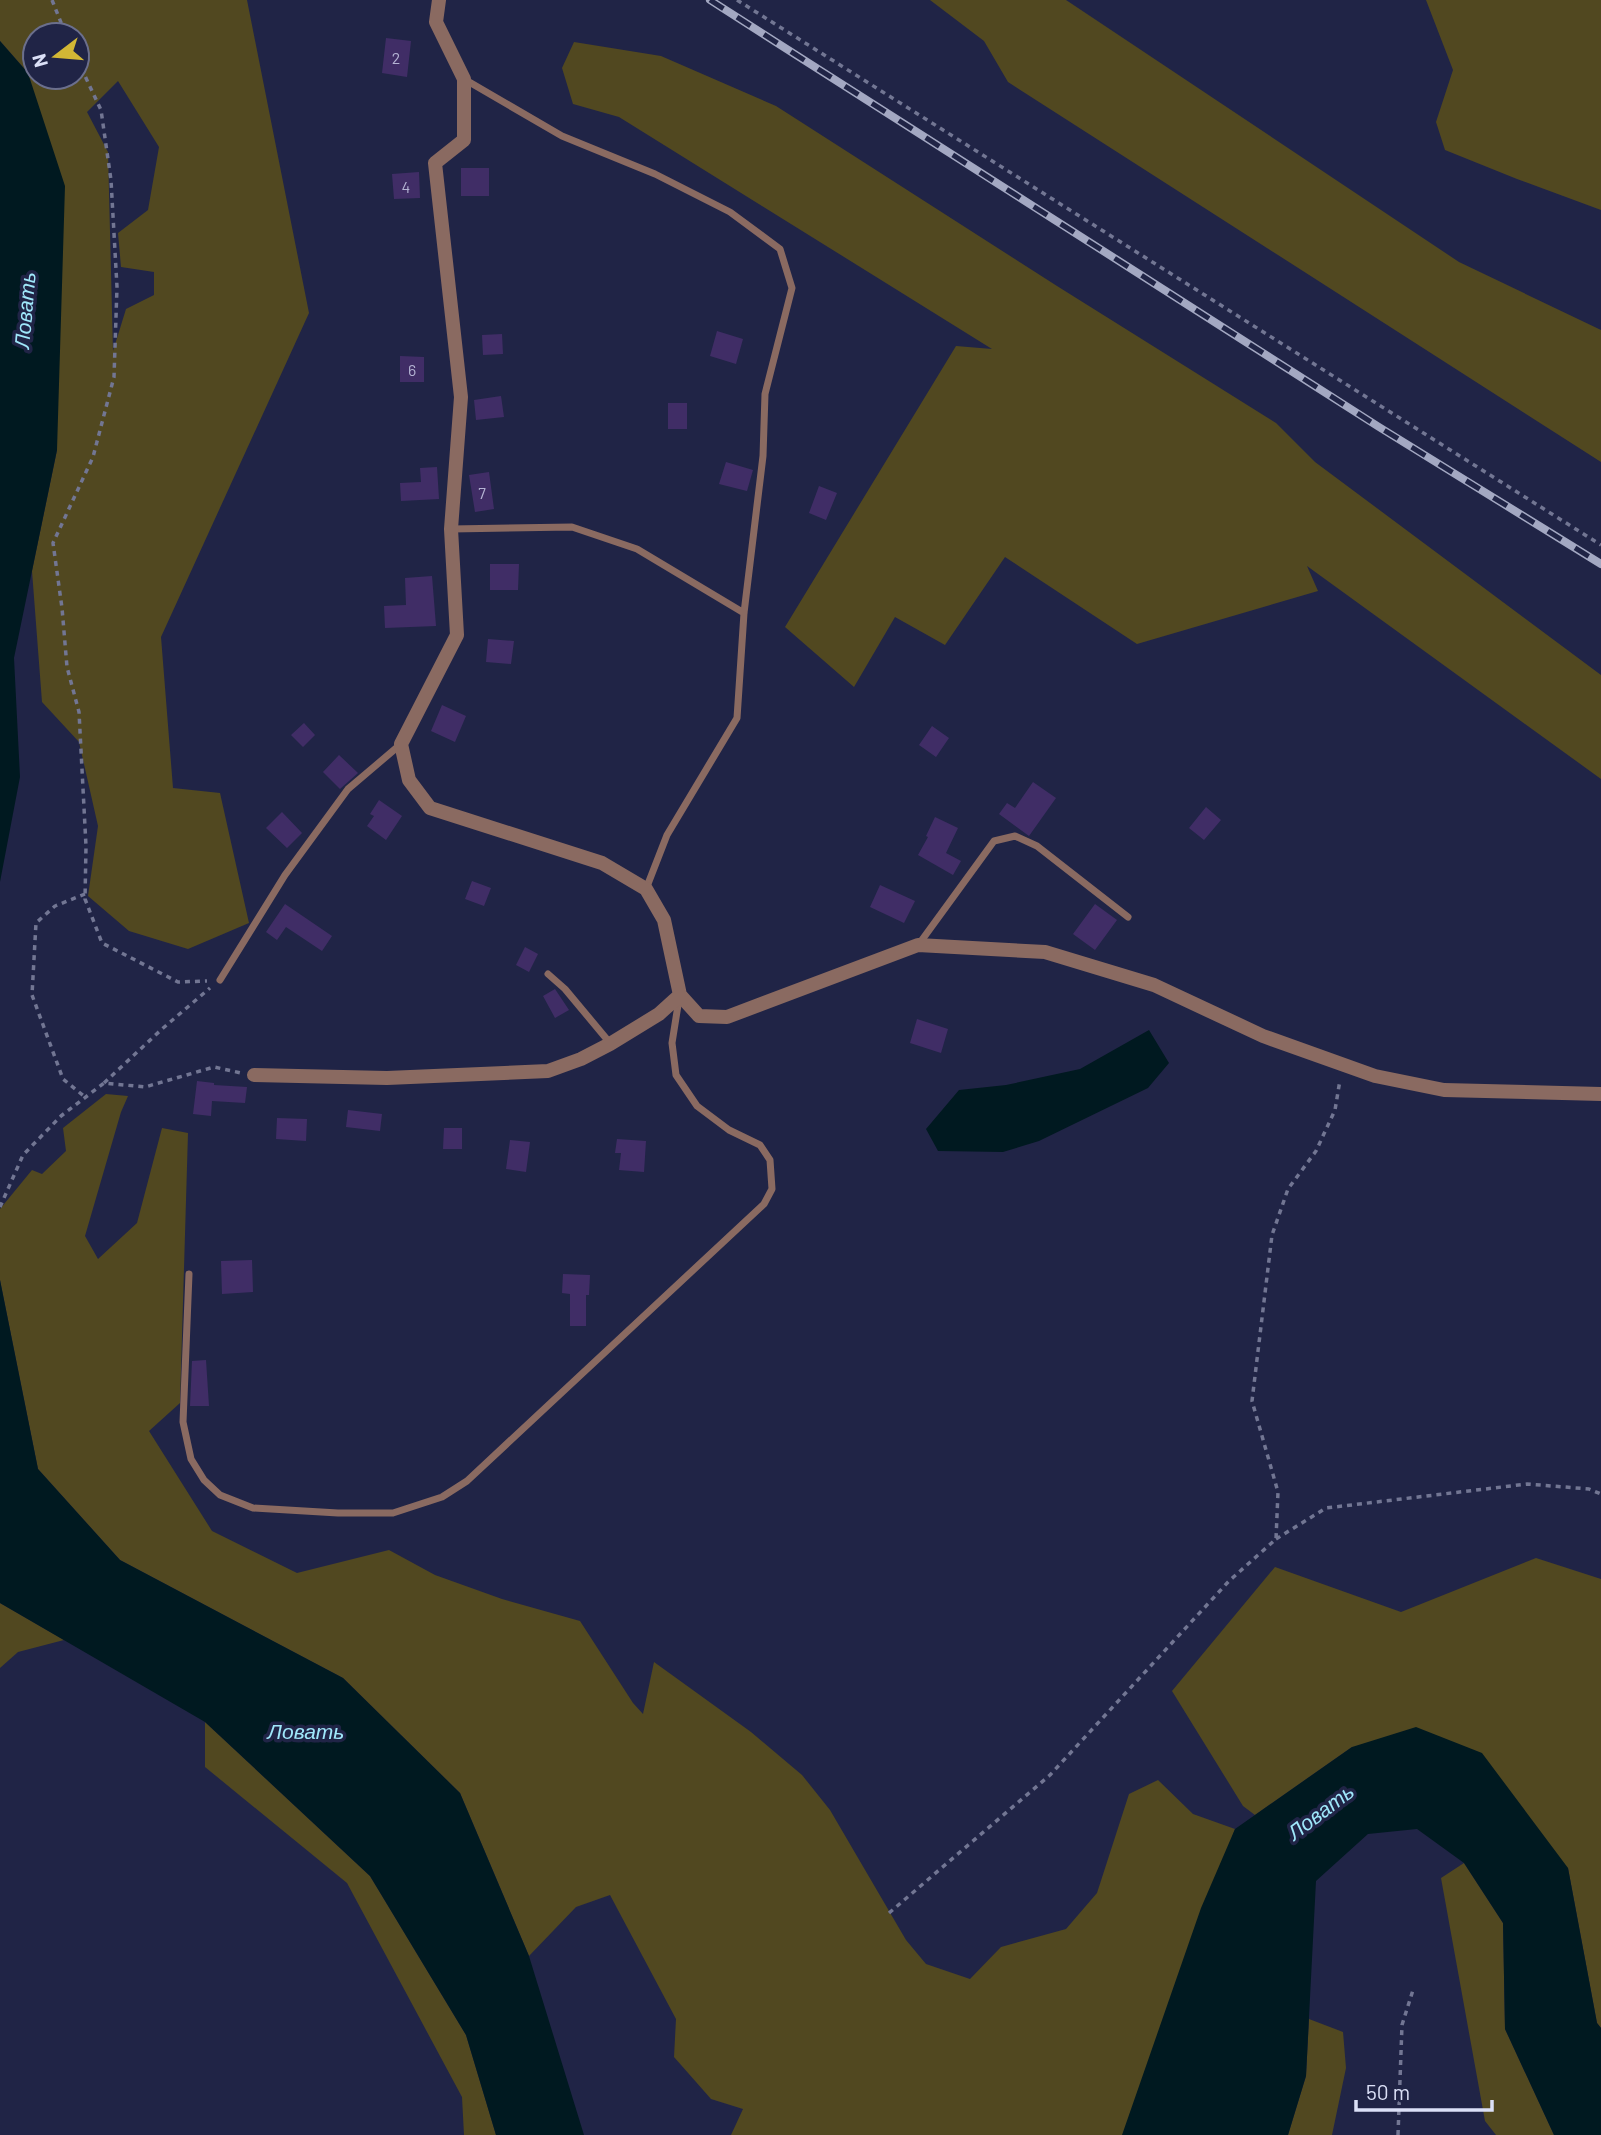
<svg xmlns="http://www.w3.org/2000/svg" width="1601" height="2135" viewBox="0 0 1601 2135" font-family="Barlow,sans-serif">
<rect width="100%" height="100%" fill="#202446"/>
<path fill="#514820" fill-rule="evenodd" d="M 0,0 L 247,0 L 309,313 L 161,637 L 173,788 L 220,793 L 249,923 L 188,949 L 129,931 L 88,896 L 98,826 L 79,742 L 42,702 L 32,571 L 57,450 L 28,73 L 0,41 ZM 35,35 L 77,35 L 77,77 L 35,77 ZM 118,81 L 159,147 L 148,210 L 118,233 L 121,267 L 154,272 L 154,295 L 126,309 L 113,351 L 108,152 L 87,112 Z
M 930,0 L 1066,0 L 1459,262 L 1601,330 L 1601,462 L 1008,82 L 984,41 Z
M 1426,0 L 1601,0 L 1601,210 L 1517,179 L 1445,150 L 1436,122 L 1453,70 Z
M 574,42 L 661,56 L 776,106 L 1057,286 L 1276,423 L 1315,462 L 1601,675 L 1601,779 L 1307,566 L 1318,591 L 1137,644 L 1005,557 L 945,645 L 895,617 L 854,687 L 785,627 L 956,346 L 992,349 L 619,117 L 573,104 L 562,68 Z
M 106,1094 L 128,1096 L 121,1112 L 85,1236 L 98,1259 L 137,1223 L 162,1128 L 188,1133 L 180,1403 L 149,1431 L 212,1531 L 297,1573 L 389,1550 L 435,1575 L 502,1599 L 580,1621 L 633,1703 L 643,1714 L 654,1662 L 751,1732 L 802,1775 L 830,1810 L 906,1940 L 926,1964 L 970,1979 L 1001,1947 L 1066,1929 L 1097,1893 L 1129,1794 L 1158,1780 L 1193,1814 L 1235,1829 L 1123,2135 L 731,2135 L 743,2109 L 711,2099 L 674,2057 L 676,2019 L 610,1895 L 576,1907 L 529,1956 L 460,1793 L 343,1678 L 120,1560 L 38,1469 L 0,1280 L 0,1209 L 32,1170 L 42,1174 L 66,1151 L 63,1128 Z
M 1536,1558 L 1601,1579 L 1601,2028 L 1597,2023 L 1568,1868 L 1352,1747 L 1255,1815 L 1243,1806 L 1172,1691 L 1275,1567 L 1401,1612 Z
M 0,1603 L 64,1640 L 18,1652 L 0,1668 Z
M 205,1722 L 370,1876 L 466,2035 L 496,2135 L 464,2135 L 462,2097 L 347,1883 L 205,1767 Z
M 1464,1863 L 1503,1923 L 1505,2029 L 1554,2135 L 1496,2135 L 1485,2121 L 1441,1878 Z
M 1309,2019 L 1343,2032 L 1346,2068 L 1332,2135 L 1288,2135 L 1306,2076 Z"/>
<path fill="#001920" d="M 0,41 L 28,73 L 65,186 L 57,450 L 14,658 L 20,777 L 0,882 Z
M 1149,1030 L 1169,1063 L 1148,1088 L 1039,1141 L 1003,1152 L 938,1151 L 926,1129 L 959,1090 L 1006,1085 L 1080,1069 Z
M 0,1280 L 38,1469 L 120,1560 L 343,1678 L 460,1793 L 529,1956 L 584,2135 L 496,2135 L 466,2035 L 370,1876 L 205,1722 L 0,1603 Z
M 1416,1727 L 1482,1753 L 1568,1868 L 1597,2023 L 1601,2028 L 1601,2135 L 1554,2135 L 1505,2029 L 1503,1923 L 1464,1863 L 1417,1829 L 1368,1834 L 1316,1881 L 1306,2076 L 1288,2135 L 1122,2135 L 1201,1908 L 1235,1829 L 1352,1747 Z"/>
<path fill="#402d66" d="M 386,38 L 411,41 L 407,77 L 382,73 Z
M 461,168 L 489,168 L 489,196 L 461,196 Z
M 419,172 L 420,198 L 394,199 L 392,174 Z
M 717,331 L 743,339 L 736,364 L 710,356 Z
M 502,334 L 503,354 L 483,355 L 482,335 Z
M 400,356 L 424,357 L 424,382 L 400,382 Z
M 501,396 L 504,417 L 476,420 L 474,400 Z
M 668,403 L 687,403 L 687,429 L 668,429 Z
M 726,462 L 753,470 L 747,491 L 719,484 Z
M 437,467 L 439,499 L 401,501 L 400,483 L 421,482 L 420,468 Z
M 489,472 L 494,509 L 475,512 L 469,475 Z
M 819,486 L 837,493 L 826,520 L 809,513 Z
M 490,564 L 519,564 L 518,590 L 490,590 Z
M 432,576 L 436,626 L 385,628 L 384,606 L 406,605 L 405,578 Z
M 488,639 L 514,641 L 511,664 L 486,662 Z
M 442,705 L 466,716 L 455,742 L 431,731 Z
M 304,723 L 315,735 L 303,747 L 291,735 Z
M 932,726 L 949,738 L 936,757 L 919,745 Z
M 339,755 L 358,773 L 340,789 L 323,772 Z
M 1033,782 L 1056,798 L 1029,836 L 999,814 L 1007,803 L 1015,808 Z
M 379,800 L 402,816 L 386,840 L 367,826 L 374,816 L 370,814 Z
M 1206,807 L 1221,820 L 1204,840 L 1189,828 Z
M 282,812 L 302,833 L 287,848 L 266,828 Z
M 935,817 L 958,828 L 946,853 L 961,861 L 953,875 L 918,855 L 928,837 L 926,836 Z
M 472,881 L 491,888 L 484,906 L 465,899 Z
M 880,885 L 915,901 L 904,923 L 870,907 Z
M 285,904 L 332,936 L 322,951 L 286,927 L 277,940 L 266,932 Z
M 1095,904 L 1117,920 L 1095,950 L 1073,934 Z
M 525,947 L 538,954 L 529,972 L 516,965 Z
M 555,989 L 569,1010 L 555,1018 L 543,996 Z
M 917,1019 L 948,1029 L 941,1053 L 910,1043 Z
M 197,1081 L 214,1083 L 214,1085 L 247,1087 L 245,1103 L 212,1101 L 211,1116 L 193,1114 Z
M 348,1110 L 382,1114 L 380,1131 L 346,1127 Z
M 277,1118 L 307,1119 L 306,1141 L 276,1139 Z
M 444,1128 L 462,1128 L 462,1149 L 443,1149 Z
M 617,1139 L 646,1141 L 644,1172 L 619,1170 L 621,1153 L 615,1153 Z
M 510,1140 L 530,1142 L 526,1172 L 506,1169 Z
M 252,1260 L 253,1292 L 222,1294 L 221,1261 Z
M 563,1274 L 590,1275 L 589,1295 L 586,1295 L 586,1326 L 570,1326 L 570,1294 L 562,1293 Z
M 206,1360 L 209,1406 L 190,1406 L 192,1361 Z"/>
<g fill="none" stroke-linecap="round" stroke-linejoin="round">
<path stroke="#727693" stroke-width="3.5" stroke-dasharray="5 5" stroke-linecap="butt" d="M 52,0 L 66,35
M 737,0 L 1601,545
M 77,59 L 101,110 L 111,180 L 117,287 L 114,377 L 93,457 L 53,543 L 62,608 L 67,667 L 79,712 L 86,846 L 85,899 L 102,943 L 178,982 L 207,981
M 85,894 L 55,906 L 36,923 L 32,995 L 63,1079 L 85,1097
M 104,1083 L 162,1029 L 210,988
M 0,1207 L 23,1155 L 61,1116 L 104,1083 L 145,1087 L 214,1067 L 241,1073
M 1276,1539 L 1326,1508 L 1527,1484 L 1589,1489 L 1601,1494
M 889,1913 L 1050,1775 L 1229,1581 L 1276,1539 L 1278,1492 L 1252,1401 L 1272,1235 L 1288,1189 L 1316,1151 L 1335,1110 L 1340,1080
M 1398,2135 L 1402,2025 L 1413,1990"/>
<path stroke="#8a6a61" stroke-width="7" d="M 464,79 L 562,136 L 655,174 L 730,212 L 780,249 L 792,288 L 765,394 L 763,456 L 744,613 L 737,718 L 667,835 L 646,889
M 451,529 L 572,527 L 637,549 L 744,613
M 919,944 L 994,841 L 1015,836 L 1037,846 L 1128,917
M 548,974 L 565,989 L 610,1043
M 220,980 L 285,875 L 348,789 L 401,744
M 189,1274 L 183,1422 L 191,1459 L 204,1480 L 220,1495 L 253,1508 L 338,1513 L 393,1513 L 442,1497 L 467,1481 L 764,1204 L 772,1189 L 770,1160 L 760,1145 L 729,1130 L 697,1106 L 676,1075 L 672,1043 L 679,999"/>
<path stroke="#8a6a61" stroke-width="14" d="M 439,0 L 436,22 L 464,79 L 464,140 L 435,163 L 461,397 L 451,529 L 457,635 L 401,744 L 409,780 L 430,808 L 602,863 L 646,889 L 664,920 L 680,995
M 254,1075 L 387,1078 L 548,1071 L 581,1059 L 610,1044 L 659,1014 L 680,995 L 699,1016 L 727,1017 L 918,945 L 1045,952 L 1154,985 L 1263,1036 L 1375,1076 L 1444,1090 L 1601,1094"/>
<defs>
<path id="rail" d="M 710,0 L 1379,427 L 1601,564"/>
</defs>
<use href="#rail" stroke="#a3a8c2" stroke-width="8"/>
<use href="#rail" stroke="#202446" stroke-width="5" stroke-dasharray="16" stroke-linecap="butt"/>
</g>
<g text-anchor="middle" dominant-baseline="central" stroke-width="7" stroke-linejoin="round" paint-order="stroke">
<g font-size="16" fill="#b4b3d3">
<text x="396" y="57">2</text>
<text x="406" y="186">4</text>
<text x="412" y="369">6</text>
<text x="482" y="492">7</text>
</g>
<g font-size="21" font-style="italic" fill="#9fe7fa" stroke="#202446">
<text transform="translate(24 310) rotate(-85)">Ловать</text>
<text x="306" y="1730">Ловать</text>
<text transform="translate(1320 1811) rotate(-37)">Ловать</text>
</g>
</g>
<g transform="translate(56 56) rotate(254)"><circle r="33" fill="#202446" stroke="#6b6f8d" stroke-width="2"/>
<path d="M0-5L12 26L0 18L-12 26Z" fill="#d2b735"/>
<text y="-10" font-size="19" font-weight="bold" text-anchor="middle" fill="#dbe0f7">N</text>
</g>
<path d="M1356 2100v10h136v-10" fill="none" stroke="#dbe0f7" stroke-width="3.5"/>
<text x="1366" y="2100" font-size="21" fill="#dbe0f7" stroke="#202446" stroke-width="5" paint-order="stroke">50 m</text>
</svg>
